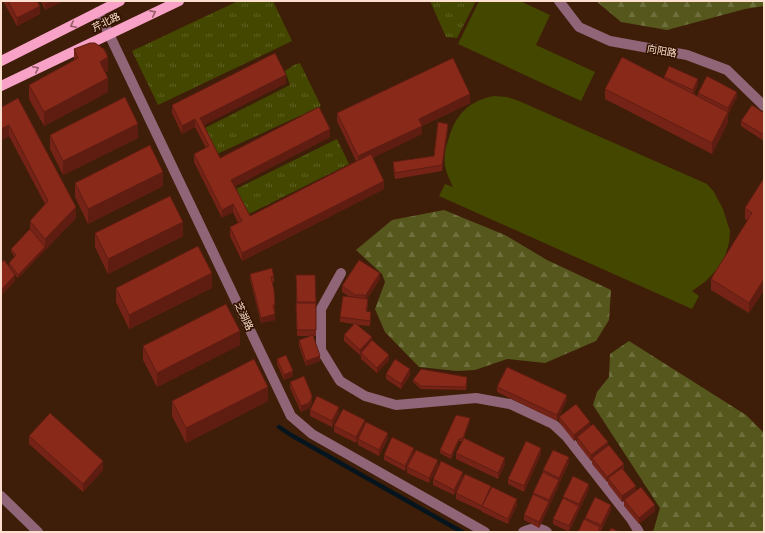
<svg xmlns="http://www.w3.org/2000/svg" width="765" height="533" viewBox="0 0 765 533" font-family="'Asap Condensed','Noto Sans SC',sans-serif">
<defs>
<pattern id="forest-firs" width="22" height="20" patternUnits="userSpaceOnUse"><rect width="22" height="20" fill="#55571d"/><path d="M5 1l3.5 6h-7zM16 11l3.5 6h-7z" fill="#6e6f3d"/></pattern>
<pattern id="park-tufts" width="24" height="20" patternUnits="userSpaceOnUse"><rect width="24" height="20" fill="#444700"/><path d="M3 7l-1-3M5 7V3M7 7l1-3M15 17l-1-3M17 17v-4M19 17l1-3" fill="none" stroke="#606124"/></pattern>
</defs>
<rect width="100%" height="100%" fill="#3e1e08"/>
<path fill="#444700" d="M 479,1 L 520,1 L 550,15 L 536,45 L 595,72 L 581,101 L 458,44 Z
M 494,96 L 507,97 L 519,101 L 707,184 L 714,192 L 723,209 L 730,231 L 729,243 L 723,263 L 706,281 L 692,291 L 699,296 L 692,309 L 439,196 L 445,184 L 453,187 C 450,180 446,173 445,166 C 444,157 445,149 448,141 C 455,115 468,101 494,96 Z"/>
<path fill="url(#forest-firs)" d="M 596,1 L 764,1 L 764,6 L 745,9 L 667,30 L 621,22 Z
M 444,210 L 505,235 L 547,260 L 611,290 L 609,320 L 596,341 L 545,363 L 507,359 L 475,370 L 457,371 L 419,367 L 385,332 L 375,309 L 385,282 L 382,274 L 356,250 L 392,220 Z
M 629,341 L 746,415 L 764,433 L 764,532 L 653,532 L 660,508 L 593,405 L 597,392 L 609,377 L 610,354 Z"/>
<path fill="url(#park-tufts)" d="M 238,1 L 273,1 L 292,41 L 158,105 L 132,51 Z
M 430,1 L 476,1 L 457,38 L 446,37 Z
M 300,63 L 321,106 L 217,154 L 205,128 L 290,85 L 285,71 L 294,65 Z
M 337,139 L 349,164 L 249,214 L 236,189 Z"/>
<g fill="none" stroke-linecap="round" stroke-linejoin="round">
<path stroke="#06151d" stroke-width="4.5" d="M 279,427 L 291,435 L 462,532"/>
<path stroke="#906577" stroke-width="10" d="M 559,1 L 579,27 L 610,41 L 687,55 L 727,70 L 764,106
M 98,12 L 109,34 L 291,416 L 312,434 L 485,532
M 341,273 L 321,309 L 321,350 L 340,381 L 365,396 L 396,405 L 476,398 L 510,404 L 553,424 L 566,436 L 631,519 L 639,532
M 1,496 L 38,532
M 523,532 C 531,528 540,527 547,532"/>
<path stroke="#f9a2c8" stroke-width="10" d="M 1,61 L 120,1
M 1,86 L 179,1"/>
</g>
<path fill="#752316" d="M 3,1 L 37,1 L 40,14 L 17,26 Z
M 41,1 L 63,1 L 45,10 Z
M 74,49 L 108,71 L 105,73 L 108,92 L 44,126 L 29,99 L 29,85 L 74,61 Z
M 664,77 L 698,84 L 694,94 L 698,96 L 698,93 L 737,97 L 728,114 L 728,122 L 712,154 L 605,99 L 605,89 L 664,79 Z
M 286,83 L 204,125 L 220,158 L 330,137 L 235,186 L 250,216 L 356,161 L 337,121 L 337,113 L 470,103 L 422,126 L 422,134 L 372,158 L 384,189 L 242,261 L 230,236 L 230,227 L 238,223 L 233,212 L 222,218 L 194,162 L 194,154 L 206,148 L 195,127 L 182,134 L 172,113 L 172,105 Z
M 1,106 L 76,218 L 18,278 L 15,275 L 15,281 L 9,266 L 9,263 L 15,257 L 11,252 L 11,249 L 30,229 L 30,221 L 45,204 L 9,136 L 1,140 Z
M 764,113 L 764,141 L 741,126 L 741,121 Z
M 448,129 L 442,171 L 395,179 L 393,168 L 393,162 L 434,156 Z
M 50,135 L 138,138 L 63,175 L 50,149 Z
M 764,178 L 764,290 L 749,313 L 711,290 L 711,279 L 748,221 L 745,219 L 745,208 Z
M 75,183 L 163,186 L 88,224 L 75,197 Z
M 95,233 L 183,236 L 108,274 L 95,247 Z
M 250,274 L 274,277 L 274,282 L 272,283 L 275,310 L 274,311 L 275,320 L 261,323 L 250,279 Z
M 296,275 L 315,275 L 316,336 L 313,336 L 320,361 L 306,366 L 299,346 L 299,340 L 312,336 L 297,336 Z
M 380,279 L 367,299 L 368,305 L 367,311 L 371,317 L 370,326 L 358,325 L 389,360 L 377,373 L 361,359 L 361,356 L 344,341 L 344,335 L 354,324 L 340,322 L 340,317 L 350,297 L 342,292 L 342,286 Z
M 116,288 L 212,288 L 129,329 L 116,302 Z
M 240,345 L 157,387 L 143,360 L 143,346 Z
M 277,359 L 293,376 L 284,380 L 277,364 Z
M 386,374 L 410,375 L 401,389 L 386,379 Z
M 467,377 L 466,390 L 421,389 L 413,382 L 413,380 Z
M 290,382 L 312,403 L 309,408 L 301,412 L 290,388 Z
M 497,387 L 567,400 L 559,416 L 590,427 L 608,447 L 623,470 L 636,491 L 655,511 L 639,524 L 624,506 L 624,501 L 622,502 L 608,484 L 608,481 L 607,482 L 592,464 L 592,460 L 591,461 L 577,443 L 577,438 L 574,441 L 559,422 L 559,417 L 557,421 L 497,392 Z
M 172,401 L 268,401 L 186,443 L 172,416 Z
M 310,410 L 339,413 L 332,427 L 310,416 Z
M 470,421 L 464,438 L 505,464 L 498,479 L 456,459 L 456,453 L 462,441 L 459,441 L 451,459 L 440,453 L 440,450 Z
M 365,425 L 388,438 L 379,456 L 358,445 L 358,440 L 356,443 L 334,432 L 334,426 Z
M 29,436 L 103,470 L 83,492 L 29,444 Z
M 414,454 L 438,466 L 429,483 L 407,473 L 407,467 L 405,471 L 384,460 L 384,455 Z
M 541,454 L 524,492 L 508,484 L 508,479 Z
M 569,463 L 559,483 L 559,485 L 539,528 L 524,520 L 524,515 L 543,472 L 543,470 Z
M 463,478 L 454,495 L 433,485 L 433,479 Z
M 491,488 L 517,505 L 508,524 L 482,512 L 482,510 L 482,511 L 456,499 L 456,493 Z
M 589,489 L 569,532 L 553,524 L 553,519 L 563,498 L 563,497 Z
M 611,510 L 601,531 L 600,531 L 600,532 L 585,520 L 585,518 Z"/>
<path fill="#5f1d12" d="M 51,1 L 63,1 L 45,10 L 45,4 Z
M 40,6 L 40,14 L 17,26 L 17,18 Z
M 108,57 L 108,71 L 100,76 L 100,62 Z
M 286,75 L 286,83 L 200,127 L 200,118 Z
M 108,78 L 108,92 L 44,126 L 44,112 Z
M 698,79 L 698,84 L 693,96 L 693,90 Z
M 737,92 L 737,97 L 728,114 L 728,122 L 712,154 L 712,143 L 728,112 L 728,108 Z
M 470,94 L 470,103 L 419,127 L 419,119 Z
M 195,119 L 195,127 L 182,134 L 182,126 Z
M 138,124 L 138,138 L 63,175 L 63,161 Z
M 448,124 L 448,129 L 442,171 L 442,165 Z
M 9,125 L 9,136 L 1,140 L 1,129 Z
M 422,126 L 422,134 L 358,165 L 358,156 Z
M 330,129 L 330,137 L 231,188 L 231,180 Z
M 163,172 L 163,186 L 88,224 L 88,209 Z
M 2,175 L 2,183 L 1,184 L 1,176 Z
M 384,181 L 384,189 L 242,261 L 242,253 Z
M 233,204 L 233,212 L 222,218 L 222,210 Z
M 76,207 L 76,218 L 18,278 L 18,275 L 45,247 L 45,239 Z
M 183,222 L 183,236 L 108,274 L 108,259 Z
M 212,273 L 212,288 L 129,329 L 129,315 Z
M 380,273 L 380,279 L 365,301 L 365,296 Z
M 15,275 L 15,281 L 1,296 L 1,290 Z
M 764,279 L 764,290 L 749,313 L 749,303 Z
M 273,305 L 275,305 L 275,310 L 273,311 Z
M 275,314 L 275,320 L 261,323 L 261,318 Z
M 240,331 L 240,345 L 157,387 L 157,373 Z
M 372,337 L 372,343 L 361,353 L 360,356 L 360,350 Z
M 389,355 L 389,360 L 377,373 L 377,368 Z
M 320,356 L 320,361 L 306,366 L 306,361 Z
M 410,369 L 410,375 L 401,389 L 401,384 Z
M 293,371 L 293,376 L 284,380 L 284,375 Z
M 268,387 L 268,401 L 186,443 L 186,428 Z
M 567,395 L 567,400 L 557,421 L 557,415 Z
M 312,397 L 312,403 L 309,408 L 301,412 L 301,406 Z
M 339,407 L 339,413 L 332,427 L 332,421 Z
M 470,418 L 470,421 L 463,441 L 463,438 Z
M 365,420 L 365,425 L 356,443 L 356,437 Z
M 590,422 L 590,428 L 574,441 L 574,435 Z
M 388,433 L 388,438 L 379,456 L 379,450 Z
M 459,439 L 459,441 L 451,459 L 451,456 Z
M 608,442 L 608,448 L 592,458 L 592,460 L 591,461 L 591,455 Z
M 414,448 L 414,454 L 405,471 L 405,466 Z
M 541,448 L 541,454 L 524,492 L 524,486 Z
M 569,457 L 569,463 L 559,484 L 559,478 Z
M 505,458 L 505,464 L 498,479 L 498,473 Z
M 438,460 L 438,466 L 429,483 L 429,478 Z
M 103,461 L 103,470 L 83,492 L 83,484 Z
M 624,464 L 624,469 L 608,478 L 608,481 L 607,482 L 607,477 Z
M 463,472 L 463,478 L 454,495 L 454,490 Z
M 559,480 L 559,485 L 549,506 L 549,500 Z
M 589,484 L 589,489 L 579,510 L 579,504 Z
M 491,486 L 491,492 L 482,506 L 482,511 L 482,506 Z
M 636,486 L 636,491 L 622,502 L 622,496 Z
M 517,499 L 517,505 L 508,524 L 508,519 Z
M 549,502 L 549,507 L 539,528 L 539,522 Z
M 611,505 L 611,510 L 601,531 L 601,525 Z
M 655,505 L 655,511 L 639,524 L 639,518 Z
M 579,506 L 579,511 L 569,532 L 569,526 Z"/>
<path fill="#882919" stroke="#5f1d12" d="M 8,1 L 37,1 L 40,6 L 17,18 Z
M 44,1 L 51,1 L 45,4 Z
M 90,43 L 95,43 L 104,49 L 108,57 L 100,62 L 108,78 L 44,112 L 29,85 L 78,58 L 74,49 Z
M 275,53 L 286,75 L 200,118 L 220,158 L 319,107 L 330,129 L 231,180 L 250,216 L 371,154 L 384,181 L 242,253 L 230,227 L 242,221 L 233,204 L 222,210 L 194,154 L 209,146 L 195,119 L 182,126 L 172,105 Z
M 622,57 L 728,112 L 712,143 L 605,89 Z
M 453,58 L 470,94 L 419,119 L 422,126 L 358,156 L 337,113 Z
M 669,66 L 698,79 L 693,90 L 664,77 Z
M 707,76 L 737,92 L 728,108 L 698,93 Z
M 125,97 L 138,124 L 63,161 L 50,135 Z
M 18,98 L 76,207 L 45,239 L 30,221 L 48,201 L 9,125 L 1,129 L 1,106 L 2,107 Z
M 752,105 L 764,113 L 764,135 L 741,121 Z
M 438,122 L 448,124 L 442,165 L 395,173 L 393,162 L 434,156 Z
M 150,145 L 163,172 L 88,209 L 75,183 Z
M 764,178 L 764,279 L 749,303 L 711,279 L 752,213 L 745,208 Z
M 170,196 L 183,222 L 108,259 L 95,233 Z
M 30,229 L 45,247 L 18,275 L 9,263 L 16,255 L 11,249 Z
M 198,246 L 212,273 L 129,315 L 116,288 Z
M 4,260 L 15,275 L 1,290 L 1,263 Z
M 359,260 L 380,273 L 365,296 L 362,294 L 361,296 L 358,294 L 357,296 L 342,286 Z
M 272,268 L 274,277 L 271,277 L 274,290 L 275,305 L 273,305 L 275,314 L 261,318 L 250,274 Z
M 296,275 L 315,275 L 316,302 L 297,302 Z
M 343,296 L 368,299 L 366,311 L 371,312 L 370,321 L 340,317 Z
M 296,303 L 316,303 L 316,330 L 297,330 Z
M 226,304 L 240,331 L 157,373 L 143,346 Z
M 355,323 L 372,337 L 360,350 L 344,335 Z
M 313,335 L 320,356 L 306,361 L 299,340 Z
M 372,340 L 389,355 L 377,368 L 361,353 Z
M 286,355 L 293,371 L 284,375 L 277,359 Z
M 254,359 L 268,387 L 186,428 L 172,401 Z
M 395,359 L 410,369 L 401,384 L 386,374 Z
M 507,367 L 567,395 L 557,415 L 497,387 Z
M 421,369 L 467,377 L 466,387 L 421,386 L 413,380 Z
M 304,376 L 311,393 L 312,397 L 309,403 L 301,406 L 290,382 Z
M 317,396 L 339,407 L 332,421 L 310,410 Z
M 576,404 L 590,422 L 574,435 L 559,417 Z
M 343,409 L 365,420 L 356,437 L 334,426 Z
M 50,413 L 103,461 L 83,484 L 29,436 Z
M 456,415 L 470,418 L 463,438 L 459,439 L 451,456 L 440,450 Z
M 366,422 L 388,433 L 379,450 L 358,439 Z
M 593,424 L 608,442 L 591,455 L 577,437 Z
M 392,437 L 414,448 L 405,466 L 384,455 Z
M 464,438 L 505,458 L 498,473 L 456,453 Z
M 526,441 L 541,448 L 524,486 L 508,479 Z
M 609,445 L 624,464 L 607,477 L 592,458 Z
M 416,450 L 438,460 L 429,478 L 407,467 Z
M 553,450 L 569,457 L 559,478 L 543,470 Z
M 441,461 L 463,472 L 454,490 L 433,479 Z
M 622,468 L 636,486 L 622,496 L 608,478 Z
M 543,472 L 559,480 L 549,500 L 533,493 Z
M 465,474 L 491,486 L 482,506 L 456,493 Z
M 573,476 L 589,484 L 579,504 L 563,497 Z
M 492,487 L 517,499 L 508,519 L 482,506 Z
M 641,487 L 655,505 L 639,518 L 624,500 Z
M 533,494 L 549,502 L 539,522 L 524,515 Z
M 595,497 L 611,505 L 601,525 L 585,518 Z
M 563,498 L 579,506 L 569,526 L 553,519 Z
M 584,519 L 600,527 L 598,532 L 578,532 Z
M 611,528 L 620,532 L 609,532 Z"/>
<defs><path id="oneway-chevron" d="M-2-3.5L2.5 0L-2 3.5" fill="none" stroke-width="1.6" stroke-linecap="round" stroke-linejoin="round"/></defs>
<g stroke="#965b64">
<use href="#oneway-chevron" transform="translate(153 13) rotate(-26)"/>
<use href="#oneway-chevron" transform="translate(73 25) rotate(153)"/>
<use href="#oneway-chevron" transform="translate(36 69) rotate(-26)"/>
</g>
<g text-anchor="middle" dominant-baseline="central" stroke-width="3.5" stroke-linejoin="round" paint-order="stroke">
<g font-size="10" fill="#fcdfce" stroke="#331401">
<text transform="translate(106 22) rotate(-26)">芹北路</text>
<text transform="translate(662 51) rotate(10)">向阳路</text>
<text transform="translate(244 316) rotate(65)">芝湖路</text>
</g>
</g>
<rect width="765" height="533" fill="none" stroke="#fcdfce" stroke-width="4"/>
</svg>
